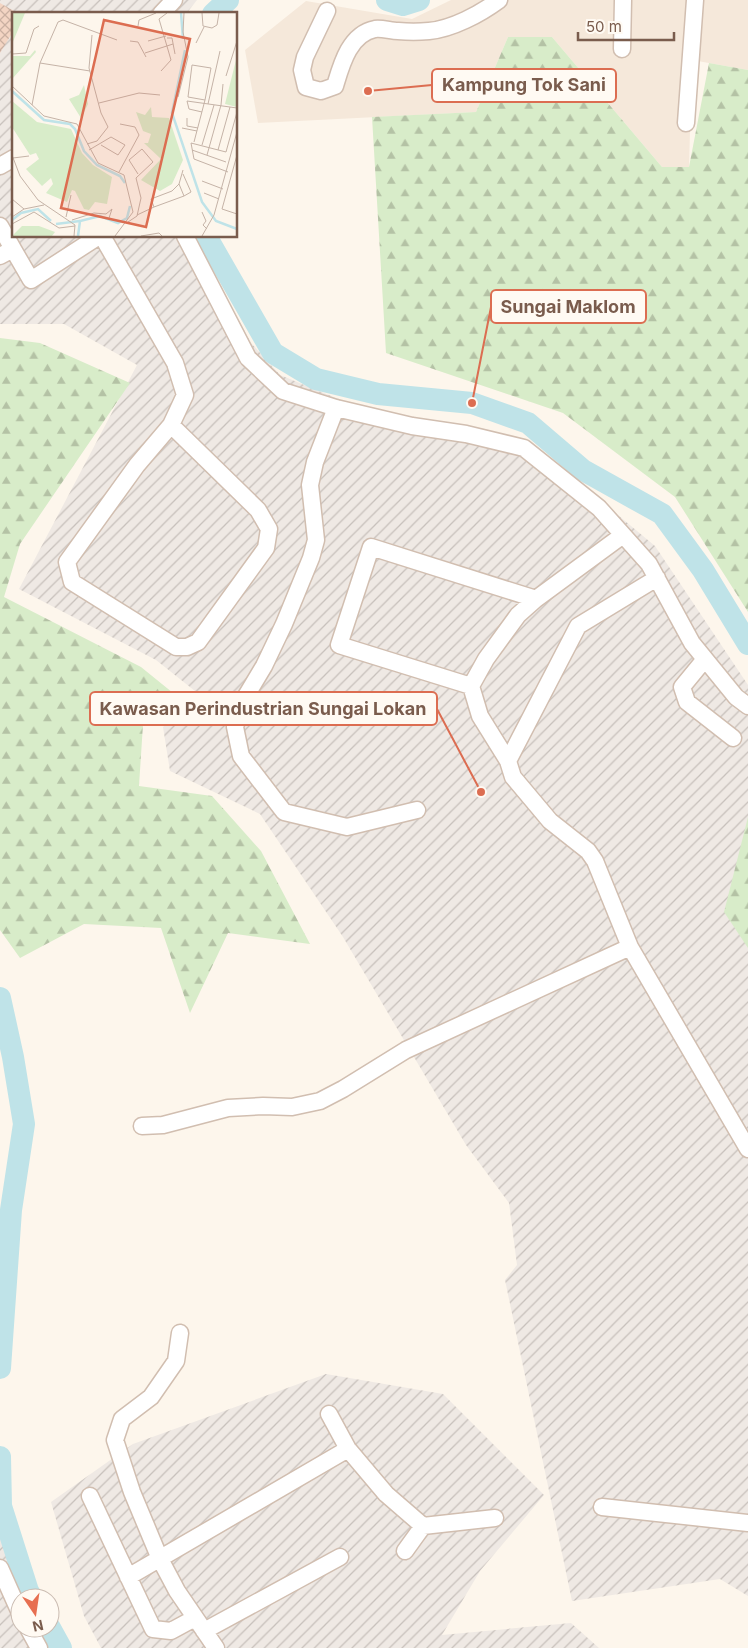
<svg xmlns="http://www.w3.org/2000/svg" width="748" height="1648" viewBox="0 0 748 1648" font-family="Inter,sans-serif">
<defs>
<pattern id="industrial-furrows" width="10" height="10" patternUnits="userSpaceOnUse" patternTransform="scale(1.25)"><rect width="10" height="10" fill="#efe9e4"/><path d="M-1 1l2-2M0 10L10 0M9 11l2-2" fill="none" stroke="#c7c0bb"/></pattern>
<pattern id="forest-firs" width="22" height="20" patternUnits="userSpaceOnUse" patternTransform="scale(1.25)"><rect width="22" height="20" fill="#d8ecc9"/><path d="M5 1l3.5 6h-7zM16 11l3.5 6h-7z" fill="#b4c2a5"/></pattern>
<pattern id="building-cross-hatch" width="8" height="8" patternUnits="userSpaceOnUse" patternTransform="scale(1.25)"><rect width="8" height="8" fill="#f3d5c3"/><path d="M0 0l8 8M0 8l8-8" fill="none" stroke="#cab0a1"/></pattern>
</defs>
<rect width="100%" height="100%" fill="#fdf6ec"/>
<path fill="#f5e8da" d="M 451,0 L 748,0 L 748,70 L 692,60 L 689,167 L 662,167 L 552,37 L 508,37 L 476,112 L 258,123 L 245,50 L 306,1 L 412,19 Z"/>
<path fill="url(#industrial-furrows)" d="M 0,0 L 197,0 L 186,14 L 14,14 L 14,236 L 193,236 L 251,343 L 280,375 L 358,407 L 528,440 L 655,546 L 748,685 L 748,1596 L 720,1579 L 572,1601 L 505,1280 L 517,1265 L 509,1203 L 466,1145 L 343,937 L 260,814 L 170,771 L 163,727 L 200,695 L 156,660 L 19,589 L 137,365 L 64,324 L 0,324 Z
M 326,1374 L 443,1394 L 544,1495 L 480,1571 L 442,1635 L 571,1623 L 599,1648 L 101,1648 L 84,1616 L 51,1502 L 133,1444 Z
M 0,1525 L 33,1598 L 20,1598 L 20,1628 L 47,1628 L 56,1648 L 0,1648 Z"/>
<path fill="url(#forest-firs)" d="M 508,37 L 552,37 L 662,167 L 689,167 L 709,63 L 748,70 L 748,612 L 675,497 L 563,413 L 386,353 L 372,117 L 476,112 Z
M 0,338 L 40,343 L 130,383 L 20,544 L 4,597 L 141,667 L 178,697 L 144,709 L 139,786 L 212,796 L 261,851 L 310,944 L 228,933 L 190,1013 L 161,928 L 84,924 L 20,958 L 0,930 Z
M 748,817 L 748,948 L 724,912 Z"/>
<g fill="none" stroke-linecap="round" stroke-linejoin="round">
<path stroke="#bfe3e8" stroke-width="22" d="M 387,0 L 403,5 L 419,0
M 213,14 L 228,0
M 206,236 L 273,353 L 316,379 L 378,394 L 472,403 L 528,423 L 583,470 L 662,514 L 703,570 L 748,644
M 0,998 L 13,1057 L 24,1124 L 11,1210 L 0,1368
M 0,1457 L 1,1506 L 28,1591 L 32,1598
M 50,1628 L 61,1648"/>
</g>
<path fill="url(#building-cross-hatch)" d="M 0,3 L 14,11 L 14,30 L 0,53 Z"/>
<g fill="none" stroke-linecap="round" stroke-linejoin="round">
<defs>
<path id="minor" d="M 327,11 L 305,57 L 302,70 L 306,87 L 321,91 L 335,86 C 341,66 349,34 375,29 C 382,28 391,31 398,31 C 408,32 419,32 429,31 C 452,29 480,14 499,0
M 161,14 L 174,0
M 622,49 L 623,0
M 686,123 L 695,0
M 0,166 L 14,158
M 0,226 L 13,249 L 0,256
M 102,236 L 175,363 L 185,395 L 171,425 L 137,465 L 67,562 L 72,582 L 176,647 L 187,647 L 198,642 L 266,548 L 269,529 L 258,510 L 171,425
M 185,236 L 248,358 L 283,391 L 336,408 L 412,426 L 466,434 L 524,448 L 599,508 L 649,564 L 692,643 L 736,697 L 748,706
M 13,249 L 31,280 L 99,236
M 336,408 L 315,462 L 310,485 L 316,540 L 311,558 L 284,624 L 264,666 L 243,701 L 235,727 L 241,756 L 284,812 L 347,827 L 417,810
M 657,578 L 578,626 L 508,761 L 513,777 L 550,821 L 588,851 L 595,861 L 630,947 L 748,1149
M 536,599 L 371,547 L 339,645 L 471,686 L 486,659 L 518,615 L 536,599 L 623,535
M 705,659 L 682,687 L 687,702 L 733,738
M 471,686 L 480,716 L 508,761
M 142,1126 L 163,1125 L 228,1108 L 263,1106 L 292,1107 L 320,1101 L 343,1089 L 406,1050 L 630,947
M 180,1333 L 176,1361 L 151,1397 L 122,1419 L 115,1440 L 132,1492 L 160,1559 L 177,1591 L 216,1648
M 329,1414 L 348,1449 L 386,1494 L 423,1526 L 495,1518
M 90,1496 L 153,1629 L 171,1631 L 195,1618
M 602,1507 L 748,1523
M 405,1551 L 423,1526
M 0,1568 L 20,1613
M 128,1577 L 348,1449
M 28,1628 L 39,1648
M 204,1631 L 340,1557"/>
</defs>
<use href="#minor" stroke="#d1beb0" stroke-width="19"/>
<use href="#minor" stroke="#fff" stroke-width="16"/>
</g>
<g transform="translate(12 12)">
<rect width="225" height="225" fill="#fdf6ec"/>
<path d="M 0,1 L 13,1 L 0,32 ZM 23,38 L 24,40 L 1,66 L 0,44 L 18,44 ZM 225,44 L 225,95 L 213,92 ZM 72,73 L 76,92 L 69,106 L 57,87 L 67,83 ZM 0,89 L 25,110 L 59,117 L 70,141 L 81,153 L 100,165 L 95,192 L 83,190 L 77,198 L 72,197 L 63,179 L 60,178 L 55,190 L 34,181 L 41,172 L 39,166 L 30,174 L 14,157 L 27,147 L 24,141 L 18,143 L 0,115 ZM 139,95 L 140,105 L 157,106 L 171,148 L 160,172 L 148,179 L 129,168 L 149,147 L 132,131 L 136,131 L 139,122 L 131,119 L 124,100 L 133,103 ZM 10,214 L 27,214 L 43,220 L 40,224 L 0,224 Z" fill="#d8ecc9"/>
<path fill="none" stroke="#bfe3e8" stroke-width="2.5" d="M 169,1 L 171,27M 173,38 L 160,101 L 190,190 L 204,209 L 225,217M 0,79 L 32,108 L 58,112 L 63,117 L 72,139 L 85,153 L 108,164 L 113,171M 0,208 L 9,201 L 26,197 L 39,209M 44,212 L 68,209M 66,224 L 68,209 L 88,204 L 106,211 L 115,206 L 118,194"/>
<path fill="none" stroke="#c5b3a7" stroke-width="1" d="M 190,1 L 191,14 L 200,16 L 205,13 L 207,1M 126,14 L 127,8 L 144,1M 155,26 L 160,26 L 163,42M 118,29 L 126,30 L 134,45M 136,29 L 154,24M 184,31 L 192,15M 133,41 L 161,32M 0,42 L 14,41 L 22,17 L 27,14M 28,51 L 78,59M 149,59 L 159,48 L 147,7 L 155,1M 214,64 L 225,29M 0,74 L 32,104 L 65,112 L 86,151 L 112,163 L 121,200 L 103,224M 166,85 L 176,45 L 171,20 L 172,1M 87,91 L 127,81 L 148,83M 196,92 L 208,39M 20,93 L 28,51 L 46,10 L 51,8 L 105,28M 190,100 L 177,97 L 175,89 L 225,96M 175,106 L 175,114 L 186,116M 170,116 L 185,119M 182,130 L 193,88 L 199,56 L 180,53 L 176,85 L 193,88M 75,132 L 85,129 L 96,115 L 89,101 L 77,56 L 80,23M 190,133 L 202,93M 77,138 L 99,125 L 113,133 L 106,143 L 89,133M 180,138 L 214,150M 206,138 L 218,95M 0,143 L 8,164 L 26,188 L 63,213 L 62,224M 195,143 L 209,93 L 211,72M 225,143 L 210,197 L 225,202M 1,146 L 17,144M 107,160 L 127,123 L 123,115 L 108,112M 216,160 L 182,147 L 179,131 L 214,140 L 225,100M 190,169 L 211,177M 167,172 L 172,184 L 179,180 L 171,162M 192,181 L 207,187M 0,187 L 12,197M 142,195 L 172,184M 190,200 L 194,209 L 191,213 L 195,217M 125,203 L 142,195 L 139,187 L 160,179 L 167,172 L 171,158M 0,205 L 12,197 L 32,193M 54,205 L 59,183M 60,208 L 82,201 L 94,202 L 100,197 L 97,206M 116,210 L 125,204 L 129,186 L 124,166 L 141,150 L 130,137 L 117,148 L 126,162M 0,212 L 22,200 L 47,216 L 63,214M 129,224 L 147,221 L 150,224M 190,224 L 202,203 L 225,120"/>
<path fill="#dc6d51" fill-opacity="0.15" stroke="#dc6d51" stroke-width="2.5" d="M 92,8 L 178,27 L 134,215 L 49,196 Z"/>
<rect width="225" height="225" fill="none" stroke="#7a5c4d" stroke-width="2.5"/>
</g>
<path fill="none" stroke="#dc6d51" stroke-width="2" d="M368 91L432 85M472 403L491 307M481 792L437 709"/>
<g fill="#dc6d51" stroke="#fffaf3" stroke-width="2">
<circle cx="368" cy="91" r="5"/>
<circle cx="472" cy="403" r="5"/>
<circle cx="481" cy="792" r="5"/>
</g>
<g fill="#fffaf3" stroke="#dc6d51" stroke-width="2">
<rect x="432" y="69" width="184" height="33" rx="5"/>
<rect x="491" y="290" width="155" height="33" rx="5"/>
<rect x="90" y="692" width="347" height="33" rx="5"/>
</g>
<g font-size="18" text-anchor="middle" font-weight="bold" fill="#7a5c4d">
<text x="524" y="91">Kampung Tok Sani</text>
<text x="568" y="313">Sungai Maklom</text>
<text x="263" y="715">Kawasan Perindustrian Sungai Lokan</text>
</g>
<g transform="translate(35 1613) rotate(167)"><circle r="24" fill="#fffaf3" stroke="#cabbb1"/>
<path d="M0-4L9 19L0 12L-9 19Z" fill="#e76f51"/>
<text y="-8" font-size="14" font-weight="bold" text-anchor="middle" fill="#7a5c4d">N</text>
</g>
<path d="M578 32v8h96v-8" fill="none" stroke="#7a5c4d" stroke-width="2.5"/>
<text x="586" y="32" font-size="15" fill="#7a5c4d" stroke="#fffaf3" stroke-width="4" paint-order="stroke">50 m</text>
</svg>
